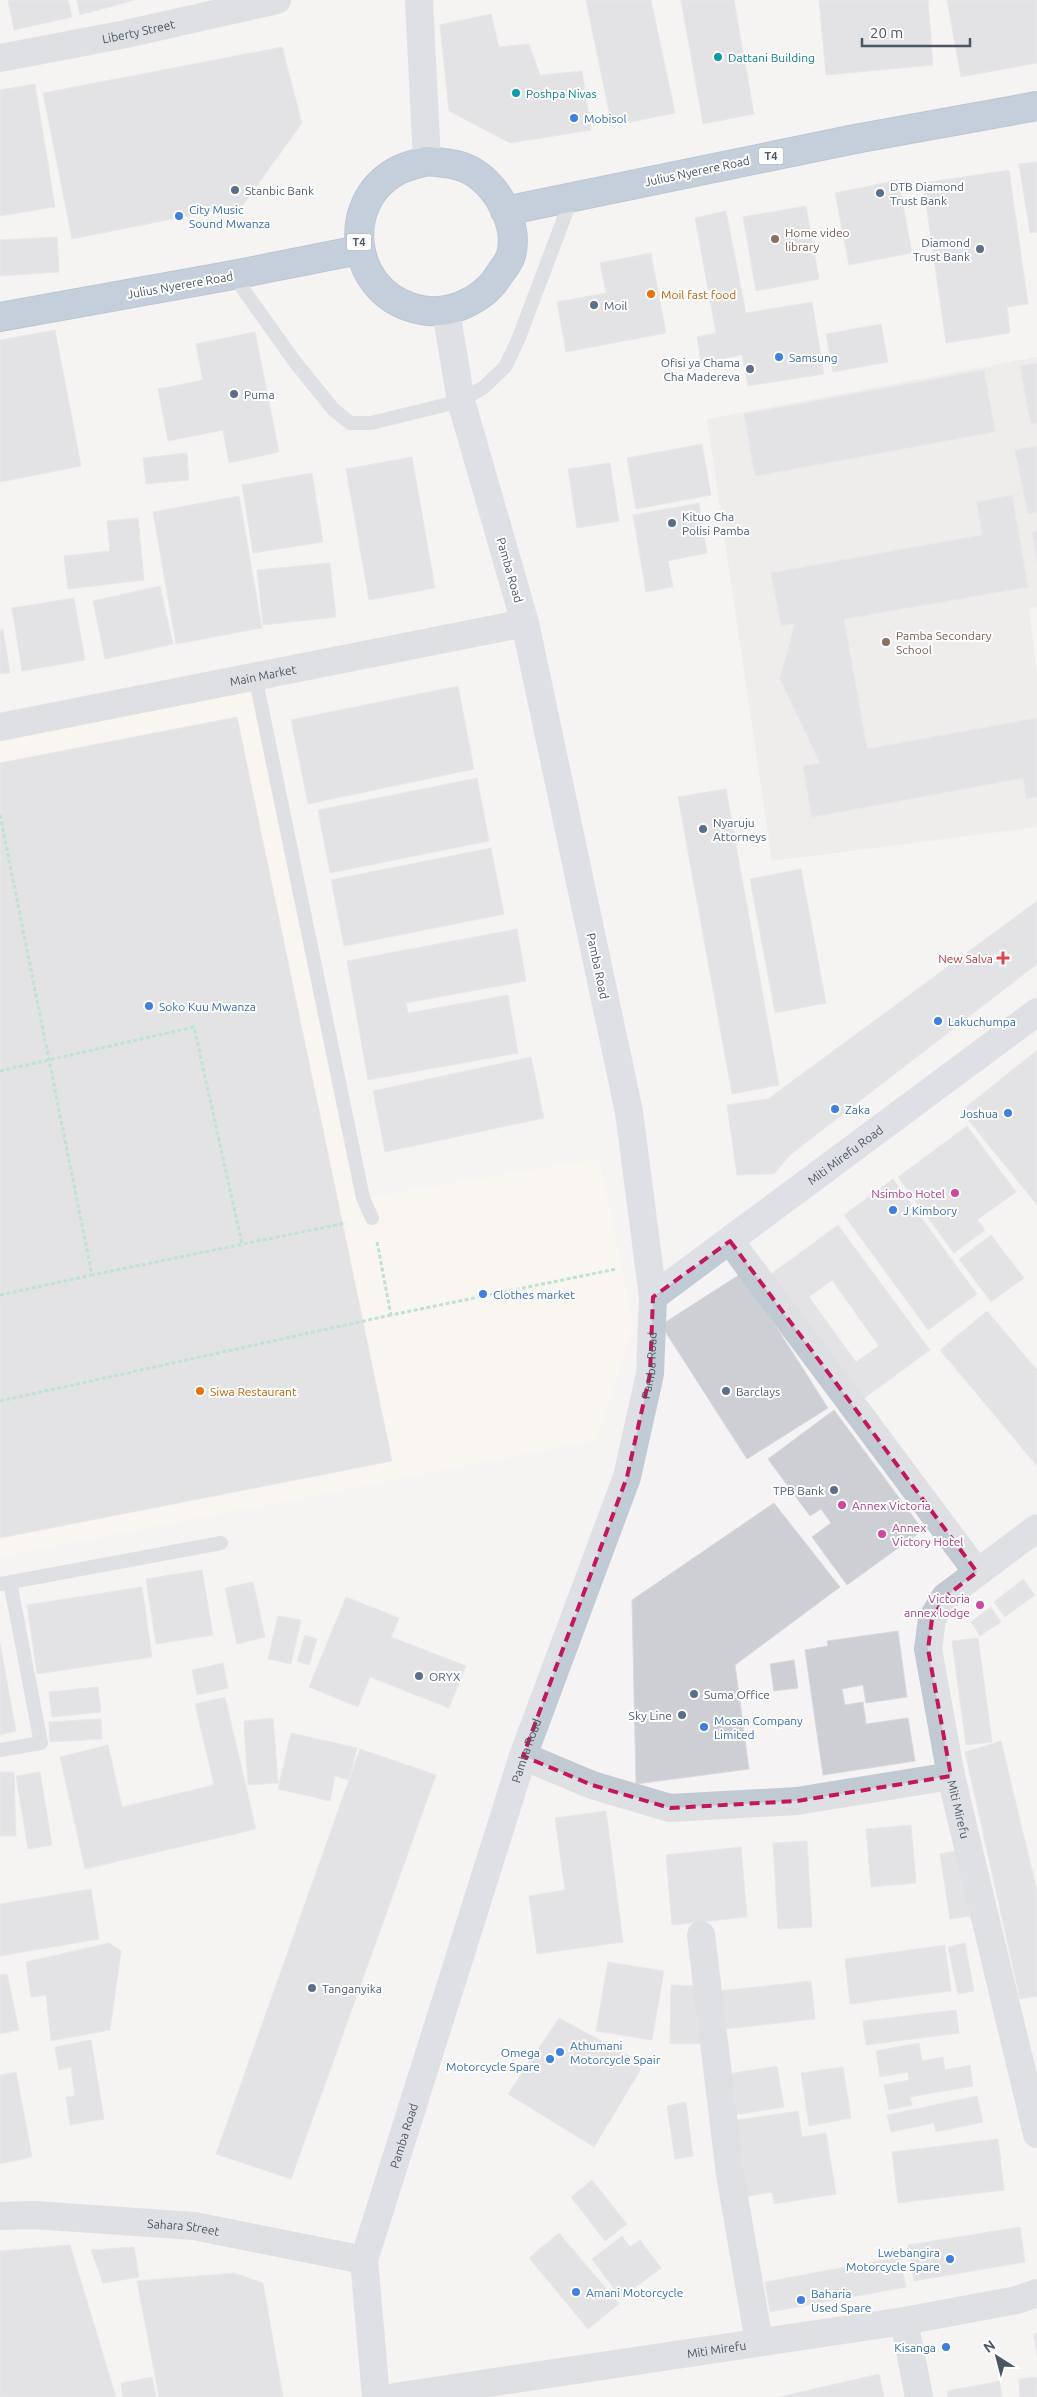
<svg xmlns="http://www.w3.org/2000/svg" width="1037" height="2397" viewBox="0 0 1037 2397" font-family="Ubuntu,sans-serif">
<rect width="100%" height="100%" fill="#f5f3f3"/>
<path fill="#fdf9ef" d="M 255,676 L 364,1198 L 599,1158 L 633,1324 L 597,1440 L 0,1557 L 0,727 Z"/>
<path fill="#e6e4e5" d="M 1037,357 L 1037,607 L 1029,609 L 1037,675 L 1037,827 L 772,861 L 707,419 Z"/>
<path fill="#cdcfd5" stroke="#d7d9de" fill-rule="evenodd" d="M 8,0 L 68,0 L 72,17 L 14,30 Z
M 77,0 L 135,0 L 80,15 Z
M 586,0 L 651,0 L 675,113 L 612,126 Z
M 681,0 L 734,0 L 754,114 L 703,124 Z
M 819,0 L 928,0 L 933,65 L 826,75 Z
M 947,0 L 1037,0 L 1037,63 L 961,77 Z
M 491,14 L 499,47 L 529,44 L 540,75 L 582,71 L 591,130 L 510,143 L 449,111 L 440,25 Z
M 282,47 L 302,123 L 243,205 L 72,239 L 43,93 Z
M 35,84 L 55,207 L 0,216 L 0,90 Z
M 1037,162 L 1037,232 L 1030,233 L 1019,164 Z
M 1009,170 L 1028,304 L 1007,307 L 1010,333 L 946,343 L 923,183 Z
M 898,180 L 912,253 L 849,265 L 835,193 Z
M 806,206 L 819,279 L 756,291 L 743,217 Z
M 726,211 L 746,313 L 812,302 L 824,374 L 748,386 L 742,355 L 701,363 L 697,337 L 716,333 L 695,218 Z
M 57,237 L 59,272 L 0,276 L 0,240 Z
M 651,253 L 666,333 L 566,352 L 557,302 L 606,293 L 600,263 Z
M 881,324 L 888,362 L 833,372 L 826,334 Z
M 55,330 L 81,466 L 0,482 L 0,340 Z
M 255,332 L 279,452 L 229,463 L 223,430 L 168,441 L 158,389 L 203,380 L 196,344 Z
M 1037,363 L 1037,423 L 1031,424 L 1020,366 Z
M 984,370 L 995,432 L 755,476 L 744,414 Z
M 702,444 L 711,495 L 636,509 L 627,458 Z
M 1037,446 L 1037,512 L 1028,514 L 1015,450 Z
M 187,453 L 189,480 L 146,484 L 143,458 Z
M 412,457 L 435,588 L 369,600 L 346,469 Z
M 610,463 L 619,521 L 577,528 L 568,469 Z
M 312,473 L 323,542 L 253,553 L 242,485 Z
M 1012,495 L 1028,587 L 844,619 L 867,749 L 1037,718 L 1037,797 L 1026,799 L 1023,778 L 812,817 L 803,766 L 820,763 L 780,679 L 795,623 L 781,626 L 771,573 L 982,535 L 977,502 Z
M 239,496 L 262,628 L 176,644 L 153,512 Z
M 699,503 L 707,553 L 668,561 L 673,587 L 646,592 L 633,515 Z
M 138,518 L 144,580 L 68,589 L 64,556 L 110,551 L 107,521 Z
M 1037,531 L 1037,561 L 1032,532 Z
M 330,563 L 336,617 L 263,625 L 257,570 Z
M 160,586 L 173,644 L 105,659 L 93,601 Z
M 74,598 L 85,660 L 22,671 L 12,608 Z
M 0,630 L 3,630 L 10,673 L 0,674 Z
M 458,686 L 474,769 L 308,804 L 291,720 Z
M 237,717 L 392,1461 L 0,1538 L 0,763 Z
M 477,778 L 489,841 L 330,873 L 318,810 Z
M 726,789 L 779,1085 L 732,1094 L 678,797 Z
M 491,848 L 504,914 L 344,946 L 331,880 Z
M 801,869 L 826,1003 L 775,1013 L 750,879 Z
M 1037,901 L 1037,964 L 790,1155 L 774,1174 L 737,1175 L 727,1105 L 768,1099 Z
M 517,929 L 526,981 L 406,1003 L 408,1013 L 508,995 L 518,1053 L 368,1080 L 347,961 Z
M 1036,1051 L 1037,1051 L 1037,1205 L 961,1111 Z
M 531,1057 L 544,1118 L 385,1152 L 373,1091 Z
M 967,1126 L 1016,1192 L 977,1220 L 985,1230 L 954,1253 L 898,1177 Z
M 893,1179 L 977,1294 L 928,1330 L 844,1215 Z
M 838,1225 L 930,1350 L 859,1402 L 767,1277 ZM 832,1280 L 879,1346 L 856,1362 L 809,1297 Z
M 991,1235 L 1024,1278 L 991,1302 L 959,1259 Z
M 742,1273 L 828,1408 L 747,1459 L 661,1325 Z
M 987,1311 L 1037,1370 L 1037,1466 L 940,1350 Z
M 834,1410 L 923,1530 L 847,1585 L 812,1537 L 831,1523 L 821,1509 L 810,1516 L 768,1459 Z
M 774,1503 L 840,1587 L 735,1665 L 749,1769 L 636,1784 L 632,1600 Z
M 202,1570 L 213,1635 L 156,1644 L 146,1579 Z
M 1023,1579 L 1035,1595 L 1005,1617 L 994,1602 Z
M 253,1582 L 265,1637 L 237,1644 L 225,1588 Z
M 142,1587 L 152,1657 L 37,1674 L 27,1605 Z
M 346,1597 L 399,1618 L 391,1637 L 466,1666 L 449,1708 L 370,1677 L 358,1707 L 309,1687 Z
M 991,1607 L 1001,1622 L 980,1636 L 971,1622 Z
M 278,1616 L 301,1620 L 291,1664 L 268,1659 Z
M 898,1631 L 907,1697 L 866,1703 L 863,1685 L 842,1689 L 845,1705 L 863,1702 L 866,1724 L 908,1718 L 915,1761 L 823,1775 L 805,1650 L 828,1646 L 827,1641 Z
M 305,1635 L 317,1639 L 309,1665 L 297,1661 Z
M 978,1638 L 992,1742 L 966,1745 L 952,1641 Z
M 0,1643 L 16,1731 L 0,1735 Z
M 794,1660 L 798,1688 L 774,1691 L 770,1664 Z
M 223,1663 L 228,1688 L 197,1695 L 192,1670 Z
M 98,1687 L 101,1712 L 52,1717 L 49,1692 Z
M 225,1697 L 256,1829 L 85,1869 L 60,1757 L 108,1745 L 122,1807 L 214,1785 L 195,1704 Z
M 273,1718 L 278,1783 L 248,1785 L 244,1721 Z
M 101,1719 L 102,1739 L 50,1742 L 49,1722 Z
M 291,1733 L 357,1748 L 349,1780 L 335,1776 L 330,1801 L 278,1789 Z
M 1001,1741 L 1037,1891 L 1037,1996 L 1020,1999 L 965,1752 Z
M 360,1749 L 436,1775 L 291,2179 L 216,2154 Z
M 0,1772 L 14,1772 L 16,1836 L 0,1836 Z
M 40,1772 L 52,1845 L 28,1849 L 16,1776 Z
M 606,1811 L 623,1942 L 537,1954 L 529,1896 L 565,1890 L 555,1818 Z
M 911,1825 L 916,1883 L 871,1887 L 866,1829 Z
M 807,1841 L 812,1927 L 778,1929 L 773,1843 Z
M 741,1847 L 747,1917 L 672,1925 L 666,1855 Z
M 960,1850 L 970,1916 L 950,1919 L 940,1854 Z
M 91,1889 L 99,1939 L 0,1956 L 0,1904 Z
M 109,1943 L 121,1951 L 110,2030 L 51,2041 L 46,1995 L 31,1997 L 26,1962 Z
M 965,1943 L 974,1991 L 958,1994 L 948,1947 Z
M 945,1945 L 951,1991 L 850,2004 L 845,1959 Z
M 608,1962 L 664,1971 L 652,2040 L 596,2031 Z
M 7,1974 L 19,2030 L 0,2034 L 0,1975 Z
M 811,1981 L 815,2019 L 725,2029 L 720,1991 Z
M 671,1985 L 702,1986 L 701,2044 L 670,2044 Z
M 956,2010 L 959,2033 L 866,2045 L 863,2021 Z
M 559,2018 L 644,2064 L 594,2147 L 508,2094 Z
M 91,2040 L 104,2119 L 70,2125 L 66,2097 L 75,2096 L 71,2067 L 59,2070 L 55,2047 Z
M 919,2043 L 922,2061 L 943,2057 L 945,2070 L 970,2065 L 973,2086 L 910,2097 L 912,2105 L 889,2110 L 884,2085 L 909,2080 L 908,2072 L 880,2077 L 876,2051 Z
M 777,2066 L 784,2107 L 729,2116 L 722,2075 Z
M 843,2067 L 851,2118 L 809,2126 L 801,2073 Z
M 16,2072 L 32,2157 L 0,2164 L 0,2075 Z
M 977,2096 L 983,2122 L 936,2132 L 934,2123 L 891,2132 L 887,2115 Z
M 686,2102 L 693,2156 L 675,2159 L 667,2106 Z
M 798,2111 L 802,2137 L 826,2133 L 836,2194 L 774,2204 L 772,2192 L 742,2197 L 731,2121 Z
M 998,2139 L 1004,2190 L 898,2203 L 892,2152 Z
M 592,2180 L 627,2224 L 605,2241 L 571,2197 Z
M 1020,2227 L 1025,2262 L 914,2281 L 908,2245 Z
M 559,2233 L 619,2304 L 588,2329 L 529,2258 Z
M 622,2236 L 630,2247 L 640,2240 L 661,2268 L 621,2298 L 592,2259 Z
M 70,2245 L 116,2397 L 0,2397 L 0,2251 Z
M 134,2247 L 139,2277 L 103,2283 L 91,2250 Z
M 900,2257 L 906,2287 L 770,2312 L 765,2282 Z
M 234,2273 L 263,2283 L 283,2397 L 159,2397 L 137,2281 Z
M 1037,2333 L 1037,2355 L 1034,2334 Z
M 879,2374 L 884,2397 L 779,2397 Z
M 152,2377 L 156,2397 L 123,2397 L 121,2383 Z
M 1037,2377 L 1037,2397 L 1020,2397 L 1019,2379 Z
M 1000,2381 L 1002,2397 L 948,2397 L 947,2391 Z"/>
<g fill="none" stroke-linecap="round" stroke-linejoin="round">
<defs>
<path id="highway" d="M 427,161 C 444,163 460,163 475,173 C 499,189 519,226 511,255 C 509,263 501,271 497,278 C 487,293 472,302 455,308 C 440,313 425,312 410,307 C 351,288 340,204 395,172 C 405,166 416,164 427,161 Z
M 505,211 L 855,139 L 1037,106
M 0,317 L 233,275 L 359,250"/>
</defs>
<use href="#highway" stroke="#7690ad" stroke-width="30"/>
<path stroke="#7ad0a6" stroke-width="3" stroke-dasharray="4 2.5" stroke-linecap="butt" d="M 0,815 L 92,1275 L 346,1223
M 0,1071 L 194,1027 L 242,1244
M 377,1242 L 391,1315 L 616,1269
M 0,1295 L 92,1275
M 0,1401 L 391,1315"/>
<path stroke="#c1cad2" stroke-width="14" d="M 233,275 L 295,362 L 333,409 L 350,423 L 371,423 L 461,401 L 484,387 L 505,367 L 518,340 L 572,197
M 255,676 L 363,1198 L 372,1218
M 0,1584 L 221,1543
M 0,1750 L 41,1743 L 10,1582"/>
<g stroke="#c1cad2" stroke-width="28">
<path id="s1" d="M 0,58 L 126,34 L 277,0"/>
<path id="s2" d="M 0,727 L 525,623"/>
<path d="M 730,1241 L 977,1572"/>
<path id="s3" d="M 1037,1528 L 945,1597 L 932,1619 L 928,1649 L 951,1776 L 1037,2134"/>
<path d="M 523,1756 L 592,1785 L 670,1808 L 797,1801 L 951,1776"/>
<path d="M 701,1935 L 730,2174 L 759,2342"/>
<path id="s4" d="M 0,2216 L 34,2215 L 194,2226 L 364,2260"/>
<path d="M 904,2321 L 919,2397"/>
<path id="s5" d="M 394,2397 L 904,2321 L 1017,2300 L 1037,2293"/>
</g>
<g stroke="#c1cbd6" stroke-width="28">
<path d="M 419,0 L 427,161"/>
<path id="s6" d="M 653,1297 L 1037,1012"/>
<path id="s7" d="M 376,2397 L 364,2260 L 523,1756 L 627,1477 L 650,1374 L 653,1297 L 629,1112 L 525,623 L 461,401 L 446,311"/>
</g>
<use href="#highway" stroke="#8ba5c1" stroke-width="28"/>
</g>
<path d="M0 0H1037V2397H0ZM 730,1241 L 977,1572 L 945,1597 L 932,1619 L 928,1649 L 951,1776 L 797,1801 L 670,1808 L 592,1785 L 523,1756 L 627,1477 L 650,1374 L 653,1297 Z" fill="#f5f3f3" fill-opacity=".55" fill-rule="evenodd"/>
<path fill="none" stroke="#c2185b" stroke-width="4" stroke-dasharray="10 6" stroke-linejoin="round" d="M 730,1241 L 977,1572 L 945,1597 L 932,1619 L 928,1649 L 951,1776 L 797,1801 L 670,1808 L 592,1785 L 523,1756 L 627,1477 L 650,1374 L 653,1297 Z"/>
<g fill="#0f9aa8" stroke="#fff" stroke-width="2">
<circle cx="718" cy="57" r="5"/>
<circle cx="516" cy="93" r="5"/>
</g>
<g fill="#3f7fe0" stroke="#fff" stroke-width="2">
<circle cx="574" cy="118" r="5"/>
<circle cx="179" cy="216" r="5"/>
<circle cx="779" cy="357" r="5"/>
<circle cx="149" cy="1006" r="5"/>
<circle cx="938" cy="1021" r="5"/>
<circle cx="835" cy="1109" r="5"/>
<circle cx="1008" cy="1113" r="5"/>
<circle cx="893" cy="1210" r="5"/>
<circle cx="483" cy="1294" r="5"/>
<circle cx="704" cy="1727" r="5"/>
<circle cx="560" cy="2052" r="5"/>
<circle cx="550" cy="2059" r="5"/>
<circle cx="950" cy="2259" r="5"/>
<circle cx="576" cy="2292" r="5"/>
<circle cx="801" cy="2300" r="5"/>
<circle cx="946" cy="2347" r="5"/>
</g>
<g fill="#5c6f8a" stroke="#fff" stroke-width="2">
<circle cx="235" cy="190" r="5"/>
<circle cx="880" cy="193" r="5"/>
<circle cx="980" cy="249" r="5"/>
<circle cx="594" cy="305" r="5"/>
<circle cx="750" cy="369" r="5"/>
<circle cx="234" cy="394" r="5"/>
<circle cx="672" cy="523" r="5"/>
<circle cx="703" cy="829" r="5"/>
<circle cx="726" cy="1391" r="5"/>
<circle cx="834" cy="1490" r="5"/>
<circle cx="419" cy="1676" r="5"/>
<circle cx="694" cy="1694" r="5"/>
<circle cx="682" cy="1715" r="5"/>
<circle cx="312" cy="1988" r="5"/>
</g>
<g fill="#8d6e63" stroke="#fff" stroke-width="2">
<circle cx="775" cy="239" r="5"/>
<circle cx="886" cy="642" r="5"/>
</g>
<g fill="#e8710a" stroke="#fff" stroke-width="2">
<circle cx="651" cy="294" r="5"/>
<circle cx="200" cy="1391" r="5"/>
</g>
<path fill="#e0444e" stroke="#fff" stroke-width="2" d="M1000.5 950.5h5v5h5v5h-5v5h-5v-5h-5v-5h5z"/>
<g fill="#d1479c" stroke="#fff" stroke-width="2">
<circle cx="955" cy="1193" r="5"/>
<circle cx="842" cy="1505" r="5"/>
<circle cx="882" cy="1534" r="5"/>
<circle cx="980" cy="1605" r="5"/>
</g>
<g text-anchor="middle" dominant-baseline="central" stroke-width="4" stroke-linejoin="round" paint-order="stroke">
<g fill="#fff" stroke="#808990" stroke-width="1">
<rect x="758.5" y="147.5" width="25" height="17" rx="4"/>
<rect x="346.5" y="233.5" width="25" height="17" rx="4"/>
</g>
<g font-size="11" font-weight="bold" fill="#4a5661">
<text x="771" y="156">T4</text>
<text x="359" y="242">T4</text>
</g>
<g font-size="12" fill="#4a5661" stroke="#fff">
<text stroke="none"><textPath href="#s1" startOffset="141">Liberty Street</textPath></text>
<text transform="translate(697 171) rotate(-12)">Julius Nyerere Road</text>
<text transform="translate(180 285) rotate(-10)">Julius Nyerere Road</text>
<text transform="translate(510 570) rotate(74)">Pamba Road</text>
<text stroke="none"><textPath href="#s2" startOffset="268">Main Market</textPath></text>
<text transform="translate(598 966) rotate(78)">Pamba Road</text>
<text stroke="none"><textPath href="#s6" startOffset="239">Miti Mirefu Road</textPath></text>
<text stroke="none"><textPath href="#s7" startOffset="1078">Pamba Road</textPath></text>
<text stroke="none"><textPath href="#s7" startOffset="672">Pamba Road</textPath></text>
<text stroke="none"><textPath href="#s3" startOffset="334">Miti Mirefu</textPath></text>
<text stroke="none"><textPath href="#s7" startOffset="268">Pamba Road</textPath></text>
<text stroke="none"><textPath href="#s4" startOffset="184">Sahara Street</textPath></text>
<text stroke="none"><textPath href="#s5" startOffset="326">Miti Mirefu</textPath></text>
</g>
<g font-size="12" fill="#0d838f" stroke="#fff" text-anchor="start">
<text x="728" y="57">Dattani Building</text>
<text x="526" y="93">Poshpa Nivas</text>
</g>
<g font-size="12" fill="#366cbe" stroke="#fff" text-anchor="start">
<text x="584" y="118">Mobisol</text>
<text x="189" y="209">City Music<tspan x="189" dy="14">Sound Mwanza</tspan></text>
<text x="789" y="357">Samsung</text>
<text x="159" y="1006">Soko Kuu Mwanza</text>
<text x="948" y="1021">Lakuchumpa</text>
<text x="845" y="1109">Zaka</text>
<text x="998" y="1113" text-anchor="end">Joshua</text>
<text x="903" y="1210">J Kimbory</text>
<text x="493" y="1294">Clothes market</text>
<text x="714" y="1720">Mosan Company<tspan x="714" dy="14">Limited</tspan></text>
<text x="570" y="2045">Athumani<tspan x="570" dy="14">Motorcycle Spair</tspan></text>
<text x="540" y="2052" text-anchor="end">Omega<tspan x="540" dy="14">Motorcycle Spare</tspan></text>
<text x="940" y="2252" text-anchor="end">Lwebangira<tspan x="940" dy="14">Motorcycle Spare</tspan></text>
<text x="586" y="2292">Amani Motorcycle</text>
<text x="811" y="2293">Baharia<tspan x="811" dy="14">Used Spare</tspan></text>
<text x="936" y="2347" text-anchor="end">Kisanga</text>
</g>
<g font-size="12" fill="#4e5e75" stroke="#fff" text-anchor="start">
<text x="890" y="186">DTB Diamond<tspan x="890" dy="14">Trust Bank</tspan></text>
<text x="245" y="190">Stanbic Bank</text>
<text x="970" y="242" text-anchor="end">Diamond<tspan x="970" dy="14">Trust Bank</tspan></text>
<text x="604" y="305">Moil</text>
<text x="740" y="362" text-anchor="end">Ofisi ya Chama<tspan x="740" dy="14">Cha Madereva</tspan></text>
<text x="244" y="394">Puma</text>
<text x="682" y="516">Kituo Cha<tspan x="682" dy="14">Polisi Pamba</tspan></text>
<text x="713" y="822">Nyaruju<tspan x="713" dy="14">Attorneys</tspan></text>
<text x="736" y="1391">Barclays</text>
<text x="824" y="1490" text-anchor="end">TPB Bank</text>
<text x="429" y="1676">ORYX</text>
<text x="704" y="1694">Suma Office</text>
<text x="672" y="1715" text-anchor="end">Sky Line</text>
<text x="322" y="1988">Tanganyika</text>
</g>
<g font-size="12" fill="#785e54" stroke="#fff" text-anchor="start">
<text x="785" y="232">Home video<tspan x="785" dy="14">library</tspan></text>
<text x="896" y="635">Pamba Secondary<tspan x="896" dy="14">School</tspan></text>
</g>
<g font-size="12" fill="#c56008" stroke="#fff" text-anchor="start">
<text x="661" y="294">Moil fast food</text>
<text x="210" y="1391">Siwa Restaurant</text>
</g>
<g font-size="12" fill="#be3a42" stroke="#fff" text-anchor="end">
<text x="993" y="958">New Salva</text>
</g>
<g font-size="12" fill="#b23c85" stroke="#fff" text-anchor="end">
<text x="945" y="1193">Nsimbo Hotel</text>
<text x="852" y="1505" text-anchor="start">Annex Victoria</text>
<text x="892" y="1527" text-anchor="start">Annex<tspan x="892" dy="14">Victory Hotel</tspan></text>
<text x="970" y="1598">Victoria<tspan x="970" dy="14">annex lodge</tspan></text>
</g>
</g>
<g transform="translate(997 2357) rotate(324)" stroke="#ffffff" stroke-width="4" paint-order="stroke">
<path d="M0-4L9 19L0 12L-9 19Z" fill="#4a5661"/>
<text y="-8" font-size="14" font-weight="bold" text-anchor="middle" fill="#4a5661">N</text>
</g>
<path d="M862 38v8h108v-8" fill="none" stroke="#4a5661" stroke-width="2.5"/>
<text x="870" y="38" font-size="15" fill="#4a5661" stroke="#ffffff" stroke-width="4" paint-order="stroke">20 m</text>
</svg>
